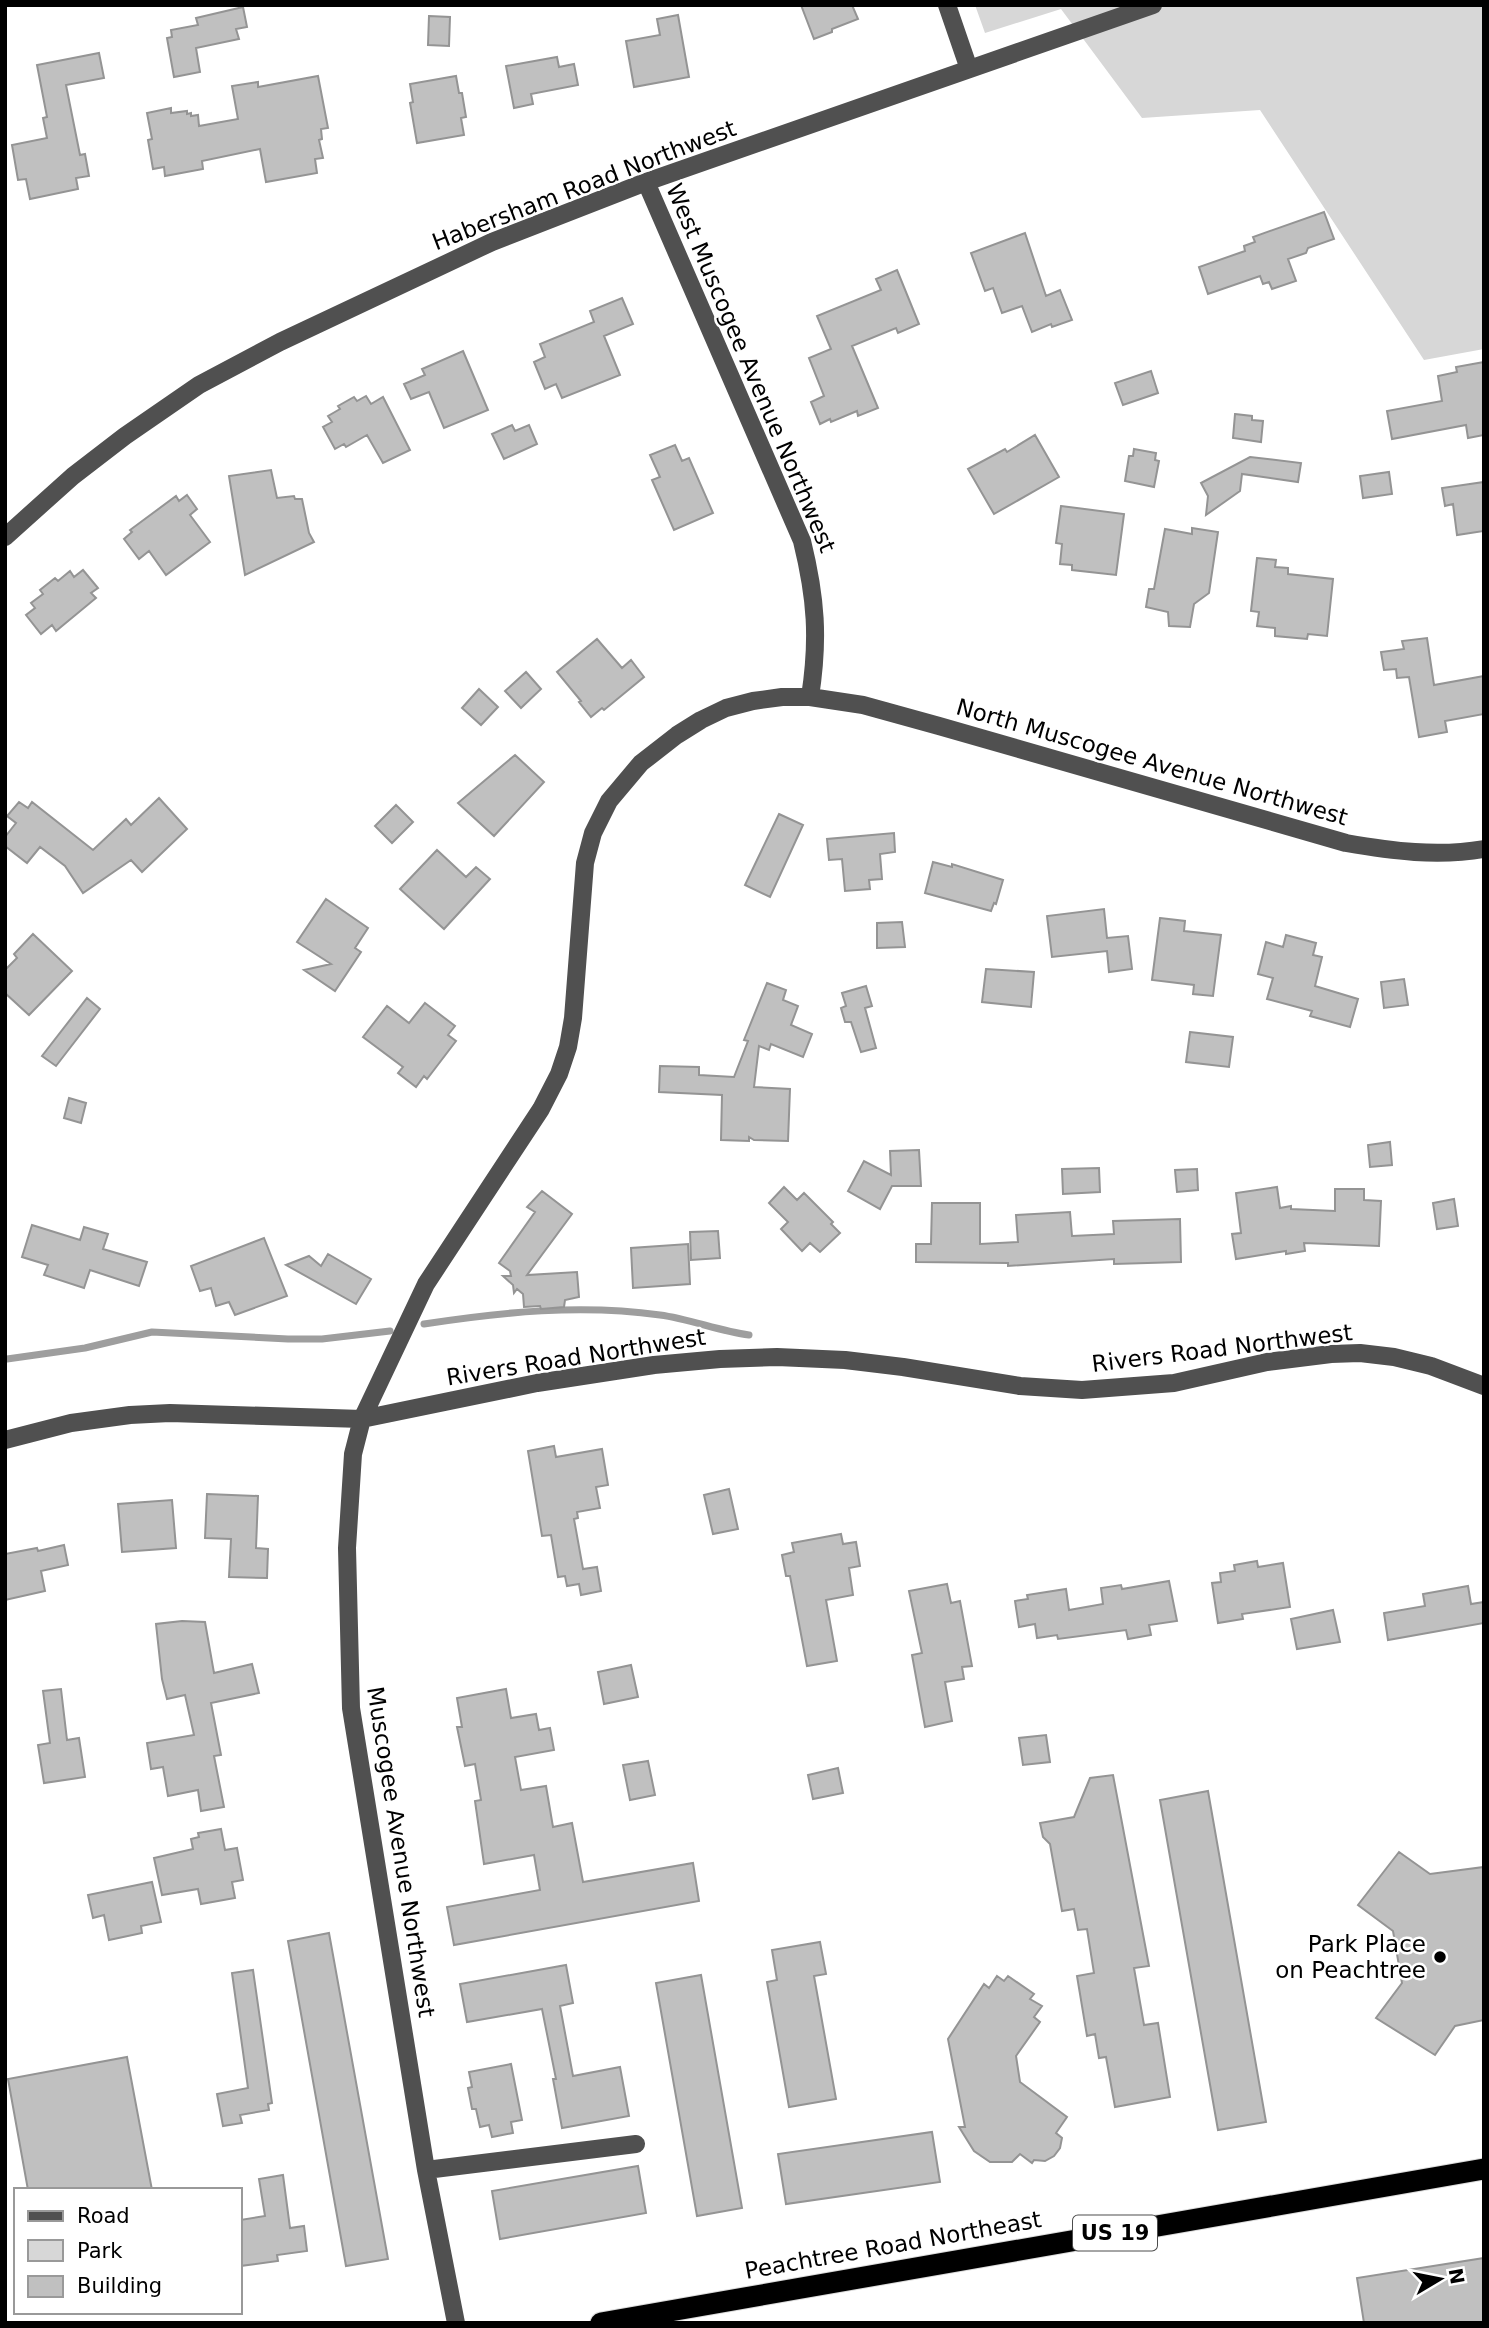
<svg xmlns="http://www.w3.org/2000/svg" width="1489" height="2328" viewBox="0 0 1489 2328" font-family="'DejaVu Sans',sans-serif">
<rect width="100%" height="100%" fill="#fff"/>
<path fill="#d7d7d7" d="M 975,5 L 1484,5 L 1484,349 L 1424,360 L 1260,110 L 1142,118 L 1061,9 L 985,33 Z"/>
<g fill="none" stroke-linecap="round" stroke-linejoin="round">
<path stroke="#9e9e9e" stroke-width="7" d="M 424,1324 C 502,1312 581,1304 660,1315 C 690,1319 719,1331 749,1335
M 7,1359 L 85,1348 L 152,1332 L 288,1339 L 322,1339 L 390,1331"/>
</g>
<path fill="#c0c0c0" stroke="#949494" stroke-width="2" d="M 801,5 L 852,5 L 858,19 L 832,29 L 832,32 L 814,39 Z
M 243,7 L 247,27 L 236,29 L 239,39 L 196,48 L 200,72 L 174,77 L 167,38 L 172,37 L 171,30 L 198,25 L 196,18 Z
M 678,15 L 689,77 L 634,87 L 626,41 L 660,35 L 657,19 Z
M 429,16 L 450,17 L 449,46 L 428,45 Z
M 99,53 L 104,78 L 66,85 L 80,155 L 85,154 L 89,176 L 76,178 L 78,189 L 30,199 L 26,179 L 18,180 L 12,145 L 47,138 L 43,118 L 47,117 L 37,65 Z
M 557,57 L 559,67 L 574,64 L 578,85 L 531,94 L 533,104 L 514,108 L 506,66 Z
M 318,76 L 328,128 L 321,129 L 322,139 L 319,140 L 323,158 L 315,159 L 317,173 L 266,182 L 260,149 L 202,161 L 203,169 L 165,176 L 164,167 L 153,169 L 148,140 L 152,139 L 147,113 L 171,108 L 171,113 L 187,111 L 187,114 L 191,113 L 191,116 L 198,115 L 199,126 L 238,119 L 232,86 L 258,82 L 258,87 Z
M 456,76 L 459,93 L 462,93 L 466,117 L 461,118 L 464,135 L 417,143 L 410,103 L 413,102 L 410,84 Z
M 1324,212 L 1334,239 L 1308,248 L 1306,253 L 1288,259 L 1296,281 L 1272,289 L 1269,282 L 1263,284 L 1260,276 L 1208,294 L 1199,267 L 1245,251 L 1244,246 L 1255,242 L 1253,237 Z
M 1025,233 L 1046,296 L 1060,290 L 1072,320 L 1052,327 L 1051,324 L 1032,332 L 1022,306 L 1002,313 L 993,288 L 985,291 L 971,253 Z
M 897,270 L 919,324 L 898,333 L 896,328 L 852,346 L 878,408 L 858,416 L 857,411 L 831,422 L 830,419 L 820,424 L 811,402 L 824,396 L 809,358 L 831,349 L 817,316 L 881,290 L 876,279 Z
M 622,298 L 633,324 L 604,336 L 620,375 L 562,398 L 556,384 L 545,389 L 534,362 L 545,357 L 540,344 L 594,322 L 590,311 Z
M 463,351 L 488,410 L 444,428 L 429,392 L 411,399 L 404,384 L 425,375 L 422,369 Z
M 1484,362 L 1484,435 L 1468,438 L 1466,425 L 1392,439 L 1387,411 L 1442,401 L 1438,376 L 1457,372 L 1456,367 Z
M 1151,371 L 1158,393 L 1123,405 L 1115,383 Z
M 366,396 L 371,404 L 383,397 L 410,450 L 383,463 L 367,435 L 346,447 L 344,444 L 335,449 L 323,427 L 332,422 L 328,416 L 340,409 L 338,406 L 354,397 L 357,401 Z
M 1235,414 L 1252,416 L 1252,420 L 1263,421 L 1261,442 L 1233,438 Z
M 512,425 L 515,431 L 529,425 L 537,444 L 504,459 L 492,434 Z
M 1035,435 L 1059,477 L 994,514 L 968,469 L 1005,449 L 1007,452 Z
M 675,445 L 682,461 L 689,458 L 713,513 L 674,530 L 652,480 L 660,477 L 650,455 Z
M 1134,449 L 1156,453 L 1155,460 L 1159,461 L 1154,487 L 1125,481 L 1129,456 L 1133,456 Z
M 1250,457 L 1301,463 L 1298,482 L 1242,474 L 1240,491 L 1206,515 L 1208,496 L 1201,483 Z
M 271,470 L 277,498 L 294,496 L 295,499 L 302,499 L 309,533 L 314,542 L 245,575 L 229,476 Z
M 1389,472 L 1392,494 L 1363,498 L 1360,476 Z
M 1484,482 L 1484,531 L 1457,535 L 1453,504 L 1445,506 L 1442,488 Z
M 187,495 L 197,509 L 190,515 L 210,542 L 166,575 L 149,551 L 139,559 L 124,539 L 132,532 L 130,530 L 176,496 L 179,501 Z
M 1061,506 L 1124,514 L 1116,575 L 1072,570 L 1072,565 L 1060,564 L 1062,544 L 1056,543 Z
M 1192,528 L 1218,532 L 1209,593 L 1194,604 L 1190,627 L 1169,626 L 1168,612 L 1146,607 L 1149,589 L 1154,589 L 1165,529 L 1192,534 Z
M 1257,558 L 1276,560 L 1275,567 L 1288,568 L 1288,574 L 1333,579 L 1327,636 L 1308,634 L 1307,639 L 1275,636 L 1275,628 L 1257,626 L 1259,612 L 1251,611 Z
M 83,570 L 98,588 L 91,593 L 96,598 L 56,631 L 52,625 L 41,634 L 26,615 L 35,608 L 31,603 L 43,594 L 40,590 L 55,578 L 58,581 L 70,571 L 74,577 Z
M 1427,638 L 1434,685 L 1484,676 L 1484,714 L 1445,721 L 1447,732 L 1419,737 L 1409,677 L 1397,678 L 1396,669 L 1384,670 L 1381,652 L 1404,649 L 1402,641 Z
M 597,639 L 622,668 L 631,660 L 644,677 L 604,710 L 602,708 L 591,717 L 579,702 L 581,701 L 557,672 Z
M 526,672 L 541,689 L 521,708 L 505,691 Z
M 479,689 L 498,707 L 481,725 L 462,708 Z
M 515,755 L 544,782 L 494,836 L 458,803 Z
M 159,798 L 187,829 L 142,872 L 131,860 L 83,893 L 65,866 L 40,847 L 27,863 L 5,846 L 5,837 L 16,823 L 7,816 L 19,802 L 28,808 L 32,802 L 93,850 L 126,819 L 131,825 Z
M 396,805 L 413,822 L 392,843 L 375,826 Z
M 779,814 L 803,825 L 770,897 L 745,885 Z
M 894,833 L 895,852 L 880,854 L 882,879 L 869,880 L 870,889 L 845,891 L 842,859 L 829,860 L 827,839 Z
M 437,850 L 466,877 L 476,867 L 490,879 L 444,929 L 400,889 Z
M 933,862 L 952,867 L 952,864 L 1003,880 L 996,904 L 994,903 L 991,911 L 925,893 Z
M 326,899 L 368,928 L 355,948 L 361,952 L 335,991 L 304,970 L 331,964 L 297,942 Z
M 1104,909 L 1107,938 L 1128,936 L 1132,969 L 1109,972 L 1107,951 L 1052,957 L 1047,916 Z
M 1160,918 L 1185,921 L 1184,931 L 1221,935 L 1213,996 L 1193,994 L 1194,985 L 1152,980 Z
M 902,922 L 905,947 L 877,948 L 877,923 Z
M 33,934 L 72,971 L 29,1015 L 5,993 L 5,970 L 17,958 L 14,954 Z
M 1286,935 L 1316,943 L 1313,955 L 1322,957 L 1315,986 L 1358,999 L 1350,1027 L 1310,1016 L 1312,1011 L 1267,999 L 1273,978 L 1258,974 L 1266,942 L 1283,947 Z
M 986,969 L 1034,972 L 1031,1007 L 982,1002 Z
M 1404,979 L 1408,1005 L 1384,1008 L 1381,982 Z
M 767,983 L 786,990 L 783,1000 L 798,1006 L 791,1025 L 812,1034 L 803,1057 L 771,1044 L 769,1050 L 759,1046 L 754,1087 L 790,1089 L 788,1141 L 754,1140 L 749,1137 L 749,1141 L 721,1140 L 722,1095 L 659,1092 L 660,1066 L 699,1067 L 699,1075 L 734,1077 L 748,1041 L 744,1040 Z
M 866,986 L 872,1006 L 865,1008 L 876,1048 L 861,1052 L 851,1022 L 845,1022 L 841,1008 L 846,1006 L 842,993 Z
M 87,998 L 100,1009 L 56,1066 L 42,1056 Z
M 425,1003 L 455,1026 L 448,1035 L 456,1041 L 427,1079 L 424,1076 L 416,1087 L 398,1073 L 403,1067 L 363,1037 L 387,1006 L 409,1023 Z
M 1190,1032 L 1233,1037 L 1229,1067 L 1186,1062 Z
M 69,1098 L 86,1103 L 81,1123 L 64,1118 Z
M 1390,1142 L 1392,1165 L 1370,1167 L 1368,1145 Z
M 919,1150 L 921,1186 L 892,1186 L 880,1209 L 848,1191 L 864,1161 L 891,1175 L 890,1151 Z
M 1099,1168 L 1100,1192 L 1063,1194 L 1062,1169 Z
M 1197,1169 L 1198,1190 L 1177,1192 L 1175,1170 Z
M 784,1187 L 797,1200 L 804,1193 L 833,1222 L 831,1224 L 840,1233 L 820,1252 L 810,1243 L 802,1251 L 781,1229 L 788,1222 L 769,1203 Z
M 1277,1187 L 1280,1208 L 1291,1206 L 1291,1209 L 1335,1211 L 1335,1189 L 1364,1189 L 1364,1200 L 1381,1201 L 1379,1246 L 1304,1243 L 1305,1251 L 1286,1254 L 1286,1251 L 1236,1259 L 1232,1234 L 1241,1233 L 1236,1193 Z
M 542,1191 L 572,1214 L 527,1275 L 577,1272 L 579,1297 L 565,1300 L 564,1307 L 541,1309 L 540,1306 L 524,1307 L 523,1294 L 517,1289 L 514,1293 L 513,1285 L 503,1276 L 511,1276 L 510,1271 L 499,1263 L 535,1212 L 527,1207 Z
M 1454,1199 L 1458,1226 L 1437,1229 L 1433,1203 Z
M 932,1203 L 980,1203 L 980,1244 L 1018,1242 L 1016,1215 L 1070,1212 L 1072,1236 L 1114,1234 L 1113,1221 L 1180,1219 L 1181,1262 L 1114,1264 L 1114,1259 L 1008,1266 L 1008,1263 L 916,1262 L 916,1244 L 931,1244 Z
M 32,1225 L 80,1240 L 84,1227 L 108,1234 L 103,1249 L 147,1262 L 139,1286 L 90,1270 L 84,1288 L 44,1275 L 48,1265 L 22,1257 Z
M 718,1231 L 720,1258 L 691,1260 L 690,1232 Z
M 264,1238 L 287,1296 L 235,1315 L 229,1302 L 216,1306 L 211,1288 L 200,1291 L 191,1266 Z
M 688,1244 L 690,1284 L 633,1288 L 631,1248 Z
M 328,1254 L 371,1279 L 356,1304 L 286,1265 L 309,1256 L 321,1266 Z
M 554,1446 L 556,1457 L 602,1449 L 608,1485 L 596,1487 L 600,1508 L 577,1512 L 578,1518 L 574,1519 L 583,1569 L 597,1567 L 601,1591 L 581,1595 L 579,1584 L 567,1586 L 565,1576 L 558,1577 L 551,1535 L 542,1536 L 528,1451 Z
M 729,1489 L 738,1529 L 713,1534 L 704,1495 Z
M 207,1494 L 258,1496 L 256,1548 L 268,1549 L 267,1578 L 229,1577 L 231,1539 L 205,1538 Z
M 172,1500 L 176,1548 L 122,1552 L 118,1504 Z
M 841,1534 L 843,1544 L 856,1542 L 860,1566 L 849,1568 L 853,1595 L 826,1600 L 837,1661 L 807,1666 L 790,1576 L 786,1576 L 782,1555 L 794,1552 L 792,1543 Z
M 64,1545 L 68,1565 L 41,1571 L 45,1591 L 5,1600 L 5,1554 L 37,1548 L 38,1551 Z
M 1257,1561 L 1258,1567 L 1283,1563 L 1290,1607 L 1242,1614 L 1243,1619 L 1218,1623 L 1212,1583 L 1221,1582 L 1220,1573 L 1235,1571 L 1234,1565 Z
M 1169,1581 L 1177,1621 L 1149,1625 L 1151,1635 L 1128,1639 L 1126,1630 L 1058,1639 L 1057,1635 L 1037,1638 L 1035,1624 L 1019,1627 L 1015,1601 L 1028,1599 L 1027,1595 L 1066,1589 L 1069,1610 L 1103,1604 L 1101,1588 L 1121,1585 L 1122,1589 Z
M 947,1584 L 951,1603 L 960,1601 L 972,1666 L 962,1667 L 964,1679 L 945,1682 L 952,1721 L 925,1727 L 912,1655 L 922,1653 L 909,1591 Z
M 1468,1586 L 1471,1604 L 1484,1602 L 1484,1623 L 1388,1640 L 1384,1613 L 1425,1606 L 1423,1594 Z
M 1333,1610 L 1340,1642 L 1297,1649 L 1291,1619 Z
M 182,1621 L 205,1622 L 214,1673 L 252,1664 L 259,1693 L 211,1703 L 221,1755 L 214,1756 L 224,1807 L 201,1811 L 198,1790 L 168,1796 L 163,1767 L 151,1769 L 147,1743 L 194,1735 L 185,1695 L 167,1699 L 162,1679 L 156,1624 Z
M 631,1665 L 638,1697 L 604,1704 L 598,1672 Z
M 61,1689 L 67,1740 L 79,1738 L 85,1777 L 44,1783 L 38,1745 L 50,1743 L 43,1691 Z
M 506,1689 L 511,1718 L 536,1714 L 539,1730 L 550,1728 L 554,1750 L 515,1757 L 521,1790 L 546,1786 L 553,1827 L 572,1823 L 583,1882 L 693,1863 L 699,1901 L 454,1945 L 447,1907 L 540,1890 L 534,1855 L 484,1864 L 475,1801 L 481,1800 L 475,1764 L 465,1766 L 457,1727 L 462,1727 L 457,1698 Z
M 1046,1735 L 1050,1762 L 1023,1765 L 1019,1738 Z
M 648,1761 L 655,1795 L 630,1800 L 623,1765 Z
M 838,1768 L 843,1793 L 813,1799 L 808,1775 Z
M 1113,1775 L 1149,1966 L 1134,1968 L 1144,2025 L 1158,2023 L 1170,2097 L 1115,2107 L 1106,2057 L 1099,2058 L 1095,2034 L 1087,2036 L 1077,1976 L 1094,1973 L 1087,1929 L 1078,1930 L 1074,1909 L 1062,1911 L 1050,1844 L 1043,1837 L 1040,1823 L 1074,1817 L 1090,1778 Z
M 1208,1791 L 1266,2122 L 1218,2130 L 1160,1800 Z
M 221,1829 L 225,1850 L 237,1848 L 243,1880 L 232,1882 L 235,1898 L 201,1904 L 198,1889 L 162,1895 L 154,1858 L 193,1849 L 191,1839 L 199,1837 L 198,1833 Z
M 1399,1852 L 1430,1874 L 1484,1867 L 1484,2020 L 1455,2026 L 1435,2055 L 1376,2018 L 1402,1983 L 1393,1931 L 1358,1905 Z
M 152,1882 L 161,1922 L 141,1926 L 142,1933 L 109,1940 L 104,1915 L 93,1918 L 88,1895 Z
M 329,1933 L 388,2259 L 346,2266 L 288,1941 Z
M 820,1942 L 826,1974 L 814,1976 L 836,2099 L 789,2107 L 767,1982 L 777,1980 L 772,1950 Z
M 566,1965 L 573,2003 L 560,2006 L 573,2076 L 620,2067 L 629,2116 L 562,2128 L 553,2079 L 556,2079 L 542,2009 L 467,2022 L 460,1984 Z
M 253,1970 L 272,2103 L 268,2104 L 269,2110 L 240,2115 L 242,2123 L 223,2126 L 217,2094 L 248,2088 L 232,1973 Z
M 701,1975 L 742,2208 L 697,2216 L 656,1983 Z
M 997,1976 L 1004,1981 L 1008,1976 L 1034,1994 L 1030,1999 L 1042,2006 L 1034,2017 L 1040,2022 L 1016,2056 L 1020,2082 L 1067,2117 L 1056,2133 L 1062,2138 L 1060,2148 L 1054,2156 L 1045,2161 L 1034,2160 L 1032,2163 L 1020,2154 L 1012,2162 L 990,2162 L 974,2151 L 959,2127 L 965,2127 L 948,2039 L 984,1984 L 989,1988 Z
M 127,2057 L 152,2190 L 28,2190 L 8,2079 Z
M 511,2064 L 522,2120 L 511,2122 L 513,2133 L 492,2137 L 489,2125 L 480,2127 L 476,2109 L 472,2109 L 468,2088 L 472,2087 L 469,2072 Z
M 932,2132 L 940,2182 L 786,2204 L 778,2154 Z
M 638,2166 L 646,2213 L 500,2239 L 492,2191 Z
M 283,2175 L 290,2228 L 304,2226 L 307,2251 L 277,2255 L 278,2261 L 240,2266 L 240,2220 L 265,2216 L 259,2179 Z
M 1484,2258 L 1484,2323 L 1364,2323 L 1357,2278 Z"/>
<g fill="none" stroke-linecap="round" stroke-linejoin="round">
<defs>
<path id="highway" d="M 601,2323 L 1484,2169"/>
</defs>
<use href="#highway" stroke="#dbdbdb" stroke-width="23"/>
<path stroke="#505050" stroke-width="18" d="M 947,5 L 969,69
M 646,182 L 802,541 C 816,598 819,639 810,697
M 5,537 L 73,476 L 125,436 L 199,385 L 280,342 L 492,242 L 646,182 L 1153,5
M 5,1440 L 71,1423 L 130,1415 L 170,1413 L 362,1419 L 537,1383 L 654,1365 L 720,1359 L 777,1357 L 845,1360 L 903,1367 L 1020,1386 L 1082,1390 L 1174,1383 L 1267,1362 L 1331,1354 L 1360,1353 L 1394,1357 L 1431,1366 L 1484,1386
M 426,2170 L 636,2144
M 456,2323 L 426,2170 L 351,1708 L 347,1548 L 353,1454 L 362,1419 L 426,1284 L 541,1109 L 559,1074 L 568,1047 L 573,1018 L 585,863 L 593,833 L 609,801 L 641,763 L 677,735 L 701,720 L 726,708 L 753,701 L 782,697 L 810,697 L 863,705 L 939,726 L 1346,843 C 1392,851 1437,857 1484,849"/>
<use href="#highway" stroke="#000" stroke-width="21"/>
</g>
<circle fill="#000" stroke="#fff" stroke-width="2.5" cx="1440" cy="1957" r="7"/>
<g text-anchor="middle" dominant-baseline="central" stroke-width="5" stroke-linejoin="round" paint-order="stroke">
<rect fill="#fff" stroke="#4c4c4c" stroke-width="2" x="1073" y="2215.5" width="84" height="35" rx="5"/>
<g font-size="21" font-weight="bold" fill="#000">
<text x="1115" y="2233">US 19</text>
</g>
<g font-size="23" fill="#000" stroke="#fff">
<text transform="translate(584 185) rotate(-21)">Habersham Road Northwest</text>
<text transform="translate(751 368) rotate(67)">West Muscogee Avenue Northwest</text>
<text transform="translate(1152 762) rotate(16)">North Muscogee Avenue Northwest</text>
<text transform="translate(1222 1348) rotate(-7)">Rivers Road Northwest</text>
<text transform="translate(576 1357) rotate(-9)">Rivers Road Northwest</text>
<text transform="translate(401 1852) rotate(81)">Muscogee Avenue Northwest</text>
<text transform="translate(893 2245) rotate(-10)">Peachtree Road Northeast</text>
</g>
<g font-size="23" fill="#000" stroke="#fff" text-anchor="end">
<text x="1426" y="1944">Park Place<tspan x="1426" dy="26">on Peachtree</tspan></text>
</g>
</g>
<rect width="1489" height="2328" fill="none" stroke="#000000" stroke-width="14"/>
<rect x="14" y="2188" width="228" height="126" fill="#ffffff" stroke="#999999" stroke-width="2"/>
<rect x="28" y="2211" width="35" height="10" fill="#505050" stroke="#999999" stroke-width="2"/>
<text x="77" y="2223" font-size="21" fill="#000000">Road</text>
<rect x="28" y="2240" width="35" height="21" fill="#d7d7d7" stroke="#999999" stroke-width="2"/>
<text x="77" y="2258" font-size="21" fill="#000000">Park</text>
<rect x="28" y="2276" width="35" height="21" fill="#c0c0c0" stroke="#999999" stroke-width="2"/>
<text x="77" y="2293" font-size="21" fill="#000000">Building</text>
<g transform="translate(1440 2279) rotate(80)" stroke="#ffffff" stroke-width="5" paint-order="stroke">
<path d="M0-5L12 26L0 18L-12 26Z" fill="#000000"/>
<text y="-10" font-size="19" font-weight="bold" text-anchor="middle" fill="#000000">N</text>
</g>
</svg>
